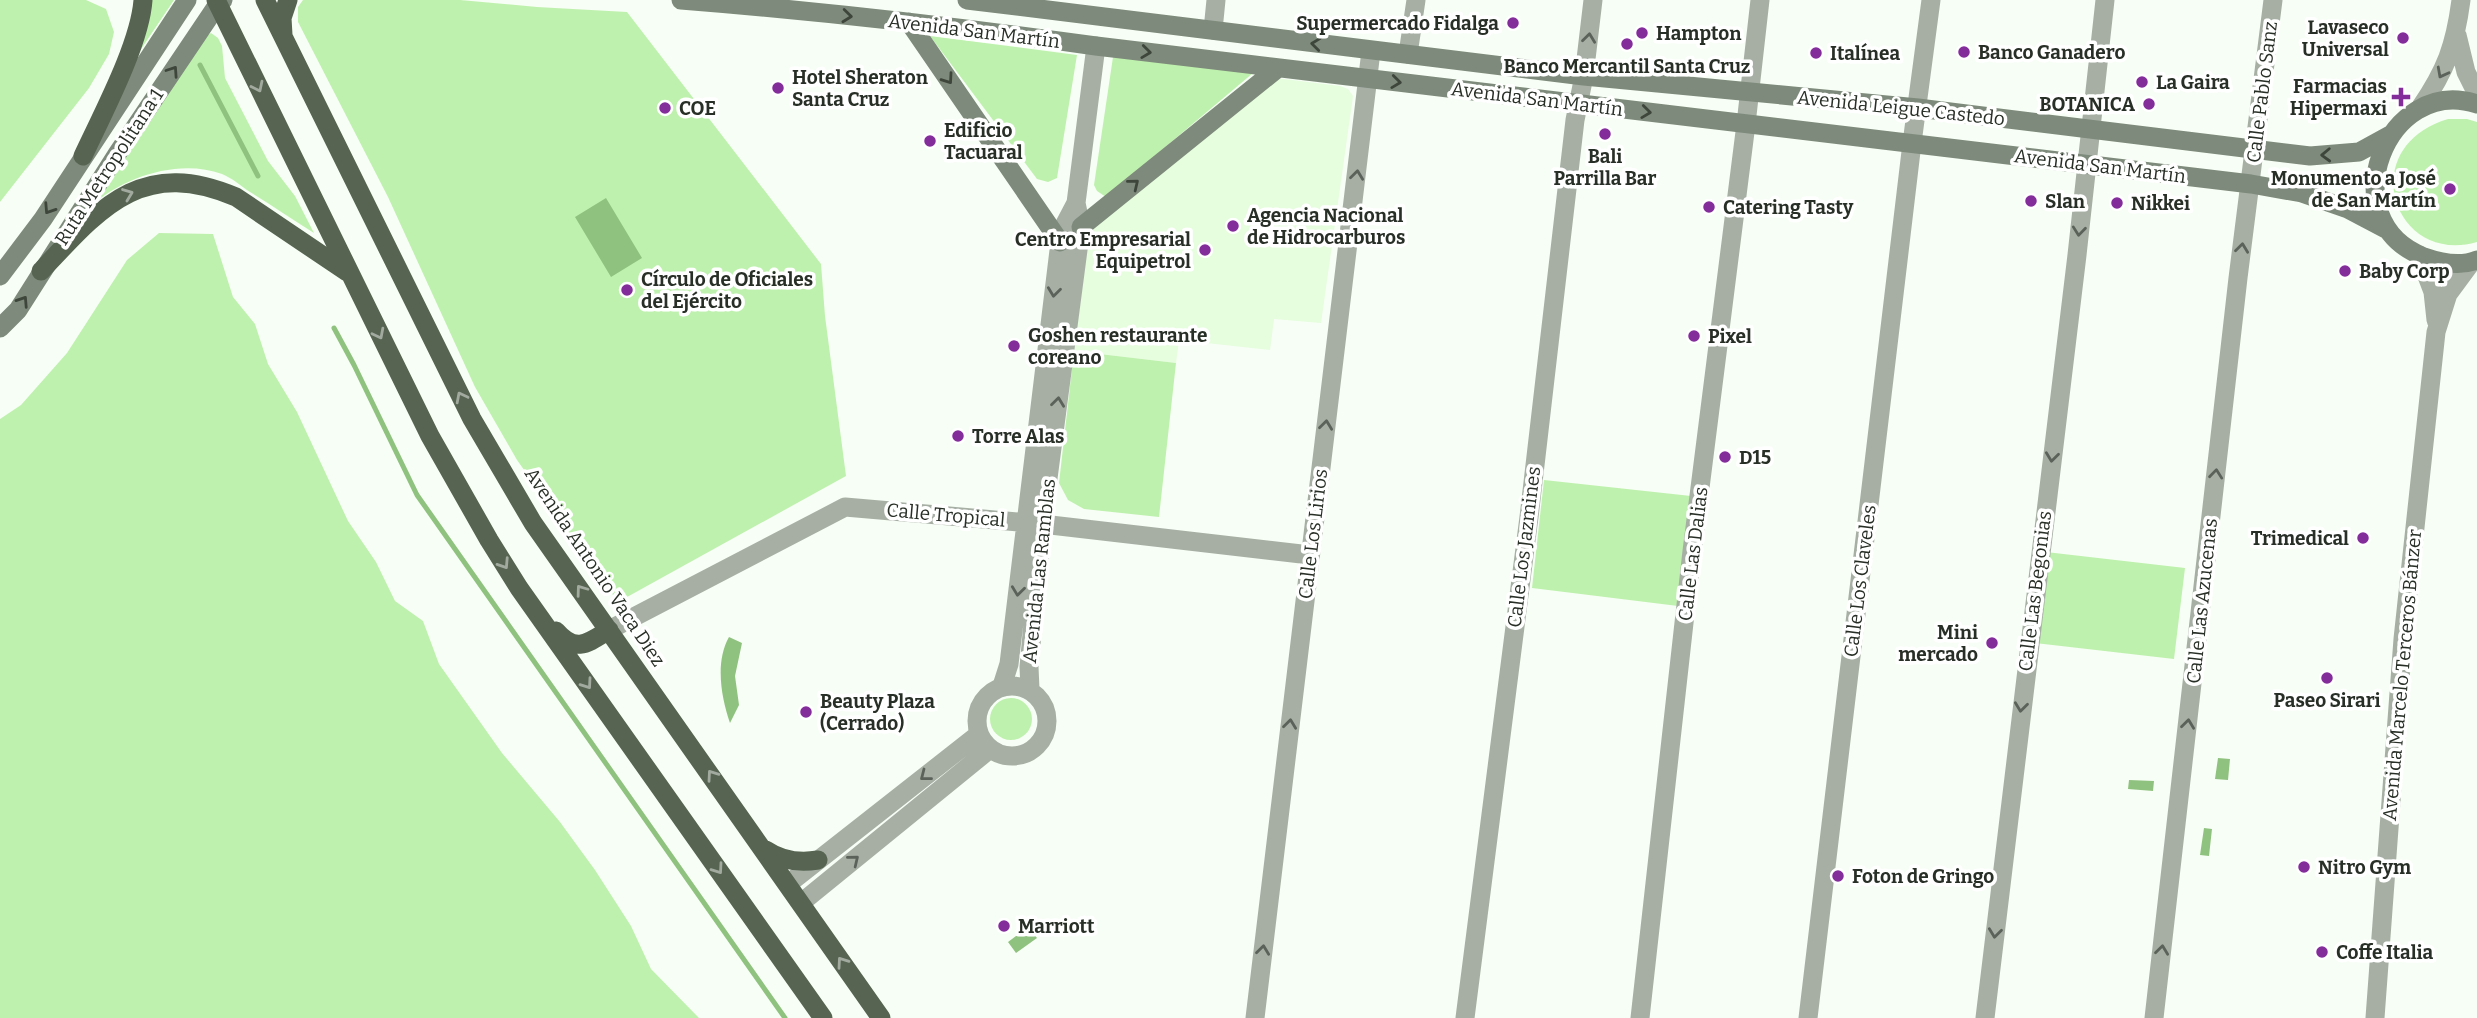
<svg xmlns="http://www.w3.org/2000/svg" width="2477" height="1018" viewBox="0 0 2477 1018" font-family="Bitter,serif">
<rect width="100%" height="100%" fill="#f7fef5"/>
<path fill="#e6fdde" d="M 1276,78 L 1340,86 L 1348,89 L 1353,96 L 1321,323 L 1274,319 L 1270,350 L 1179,340 L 1176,363 L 1074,351 L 1085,235 Z"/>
<path fill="#bff1ae" d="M 0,0 L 86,0 L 106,9 L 114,32 L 109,54 L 89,88 L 0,202 Z
M 150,0 L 174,0 L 127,70 Z
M 303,0 L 460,0 L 537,7 L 627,12 L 821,264 L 825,316 L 846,476 L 618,602 L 517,460 L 475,387 L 388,197 L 298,22 L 298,7 Z
M 211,33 L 218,38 L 222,46 L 225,78 L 268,161 L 295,196 L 314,233 C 292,219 271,205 250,192 C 241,186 232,178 222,174 C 179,158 123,177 91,206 L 205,37 Z
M 930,36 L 1077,55 L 1057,178 L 1048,182 L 1037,179 Z
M 1113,57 L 1253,73 L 1106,197 L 1097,191 L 1094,185 Z
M 2448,119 L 2467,119 L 2477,122 L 2477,242 C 2393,266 2354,147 2448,119 Z
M 159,233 L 213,234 L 233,297 L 255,324 L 268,364 L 297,412 L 348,521 L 376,562 L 395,601 L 423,621 L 439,664 L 502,753 L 560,822 L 595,870 L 631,926 L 651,969 L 699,1018 L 0,1018 L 0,419 L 21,405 L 67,353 L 127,260 Z
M 1074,351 L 1176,363 L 1159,517 L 1084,509 L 1068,500 L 1059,483 Z
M 1544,480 L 1691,496 L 1678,606 L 1532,588 Z
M 2046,552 L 2185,568 L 2174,659 L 2035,643 Z
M990 719a21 21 0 1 1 42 0a21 21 0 1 1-42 0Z"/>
<path fill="#90c27f" d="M 606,198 L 642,258 L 611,277 L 575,217 Z
M 729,637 L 742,643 L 735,676 L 739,705 L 730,723 C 721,697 715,662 729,637 Z
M 2218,758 L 2230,759 L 2228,780 L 2215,779 Z
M 2129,780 L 2154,781 L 2153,791 L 2128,789 Z
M 2204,828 L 2212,829 L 2209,856 L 2200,855 Z
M 1028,927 L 1037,938 L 1016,953 L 1008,942 Z"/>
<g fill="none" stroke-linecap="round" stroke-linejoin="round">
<path stroke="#90c27f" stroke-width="5" d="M 200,65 L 258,176
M 334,328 L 354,365 L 417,495 L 785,1018"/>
<path stroke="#a7afa5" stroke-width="19" d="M 1213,30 L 1216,0
M 1408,54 L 1416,0
M 609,630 L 845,507 L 1042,524 L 1310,555
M977 721a35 35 0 1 1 70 0a35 35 0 1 1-70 0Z
M 1002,686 L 1009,664 L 1060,242 L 1065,224 L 1076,203
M 1030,689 L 1029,667 L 1042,524 L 1081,227 L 1076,203 L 1096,46
M 788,884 L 979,734
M 801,903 L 990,749
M 1255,1018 L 1371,51
M 1465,1018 L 1529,517 L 1575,120 L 1584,76 L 1593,0
M 1640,1018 L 1692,551 L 1746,124 L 1760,0
M 1808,1018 L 1912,143 L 1931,0
M 1985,1018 L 2077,255 L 2105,0
M 2154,1018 L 2238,278 L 2273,0"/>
<path stroke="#a7afa5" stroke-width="19" d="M 2457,35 L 2466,72 L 2477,94
M 2420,108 C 2446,70 2455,46 2461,0
M 2419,255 L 2433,292 L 2436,320
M 2375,1018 L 2403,639 L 2436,332 L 2448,294 L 2471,263"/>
<path stroke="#7e8a7b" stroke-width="19" d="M 681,0 C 820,11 959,27 1096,46 L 2251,184 L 2302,193 L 2348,209 L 2386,229
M 967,0 L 1584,76 L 1918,108 L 2310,156 L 2359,152 L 2390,135
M 909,22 L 1060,242
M 2477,104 C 2387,74 2329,220 2424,257 C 2441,263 2460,267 2477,260
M 1081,227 L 1278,68
M 0,276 L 43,219 L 187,0
M 0,328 L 18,310 L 117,154 L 218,4 L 223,0"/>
<path stroke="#566451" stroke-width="19" d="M 216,0 L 430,436 L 489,540 L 519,588 L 823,1018
M 265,0 L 472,419 L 533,523 L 881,1018
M 283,35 L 282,18 L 288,0
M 83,156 C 102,115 140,44 143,0
M 41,271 C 101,207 142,157 236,197 L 347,272
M 556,631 C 576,654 588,643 609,630
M 766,850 C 782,861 799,863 818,860"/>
</g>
<defs><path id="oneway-chevron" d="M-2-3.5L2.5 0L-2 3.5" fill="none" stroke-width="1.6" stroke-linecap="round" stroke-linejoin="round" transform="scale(1.75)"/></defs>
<g stroke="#3e463b">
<use href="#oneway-chevron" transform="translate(847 16) rotate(6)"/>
<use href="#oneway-chevron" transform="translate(1316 44) rotate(-173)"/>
<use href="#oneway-chevron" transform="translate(1146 52) rotate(7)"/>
<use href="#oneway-chevron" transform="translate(173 71) rotate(-56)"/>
<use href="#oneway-chevron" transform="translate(948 79) rotate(55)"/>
<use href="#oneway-chevron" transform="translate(1396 82) rotate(7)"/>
<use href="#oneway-chevron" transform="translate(1646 112) rotate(7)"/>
<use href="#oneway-chevron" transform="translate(2326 155) rotate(178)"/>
<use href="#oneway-chevron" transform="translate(1134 184) rotate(-39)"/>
<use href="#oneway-chevron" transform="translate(49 209) rotate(123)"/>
<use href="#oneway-chevron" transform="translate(23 301) rotate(-57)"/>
</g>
<g stroke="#5b6259">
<use href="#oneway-chevron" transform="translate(1589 38) rotate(-83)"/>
<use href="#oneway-chevron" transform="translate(2442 73) rotate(118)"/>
<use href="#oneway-chevron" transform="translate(1357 175) rotate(-83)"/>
<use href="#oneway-chevron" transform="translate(2079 231) rotate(96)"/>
<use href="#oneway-chevron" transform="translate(2242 248) rotate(-83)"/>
<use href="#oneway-chevron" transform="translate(1054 292) rotate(97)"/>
<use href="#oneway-chevron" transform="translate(1058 402) rotate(-83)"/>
<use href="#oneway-chevron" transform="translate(1326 425) rotate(-83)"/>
<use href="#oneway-chevron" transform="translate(2052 457) rotate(97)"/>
<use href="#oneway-chevron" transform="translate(2216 474) rotate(-84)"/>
<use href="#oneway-chevron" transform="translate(1018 591) rotate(97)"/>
<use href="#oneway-chevron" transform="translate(2021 707) rotate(97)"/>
<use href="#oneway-chevron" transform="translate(1290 724) rotate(-83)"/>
<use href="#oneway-chevron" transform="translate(2188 724) rotate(-83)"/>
<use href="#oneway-chevron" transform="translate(925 776) rotate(142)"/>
<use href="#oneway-chevron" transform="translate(854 860) rotate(-39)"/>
<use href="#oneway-chevron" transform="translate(1995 933) rotate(97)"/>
<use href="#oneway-chevron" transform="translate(1263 950) rotate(-83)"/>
<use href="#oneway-chevron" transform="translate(2162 950) rotate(-83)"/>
</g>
<g stroke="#a2aa9f">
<use href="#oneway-chevron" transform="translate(258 87) rotate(64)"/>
<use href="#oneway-chevron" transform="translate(128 194) rotate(-21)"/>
<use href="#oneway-chevron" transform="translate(379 334) rotate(63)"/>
<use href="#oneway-chevron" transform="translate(461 397) rotate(-117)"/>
<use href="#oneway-chevron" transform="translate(504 564) rotate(57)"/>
<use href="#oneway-chevron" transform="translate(581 590) rotate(-126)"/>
<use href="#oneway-chevron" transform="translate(587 684) rotate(55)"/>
<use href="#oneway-chevron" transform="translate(712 775) rotate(-125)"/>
<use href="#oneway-chevron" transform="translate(718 869) rotate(55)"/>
<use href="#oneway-chevron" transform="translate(842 962) rotate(-125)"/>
</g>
<g fill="#832d9b" stroke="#fff" stroke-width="2.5">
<circle cx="1513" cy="23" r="7"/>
<circle cx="1642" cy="33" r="7"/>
<circle cx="2403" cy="38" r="7"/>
<circle cx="1627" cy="44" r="7"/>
<circle cx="1964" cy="52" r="7"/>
<circle cx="1816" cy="53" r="7"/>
<circle cx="2142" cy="82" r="7"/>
<circle cx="778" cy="88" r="7"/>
<path d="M2397.5 86.5h7v7h7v7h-7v7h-7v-7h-7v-7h7z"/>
<circle cx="2149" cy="104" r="7"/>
<circle cx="665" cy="108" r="7"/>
<circle cx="1605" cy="134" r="7"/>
<circle cx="930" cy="141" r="7"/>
<circle cx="2450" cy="189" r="7"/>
<circle cx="2031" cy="201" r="7"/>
<circle cx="2117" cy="203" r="7"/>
<circle cx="1709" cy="207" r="7"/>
<circle cx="1233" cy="226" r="7"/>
<circle cx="1205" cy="250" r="7"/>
<circle cx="2345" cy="271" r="7"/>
<circle cx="627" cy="290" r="7"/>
<circle cx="1694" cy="336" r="7"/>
<circle cx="1014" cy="346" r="7"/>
<circle cx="958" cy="436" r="7"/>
<circle cx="1725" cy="457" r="7"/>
<circle cx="2363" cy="538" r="7"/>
<circle cx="1992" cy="643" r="7"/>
<circle cx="2327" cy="678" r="7"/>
<circle cx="806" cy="712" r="7"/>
<circle cx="2304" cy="867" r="7"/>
<circle cx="1838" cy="876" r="7"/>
<circle cx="1004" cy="926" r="7"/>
<circle cx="2322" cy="952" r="7"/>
</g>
<g text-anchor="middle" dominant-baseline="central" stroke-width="7" stroke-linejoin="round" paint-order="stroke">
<g font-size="19" font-weight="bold" fill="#282f26" stroke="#fff" text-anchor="start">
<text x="1499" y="23" text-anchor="end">Supermercado Fidalga</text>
<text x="2389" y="27" text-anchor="end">Lavaseco<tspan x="2389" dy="22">Universal</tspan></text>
<text x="1656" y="33">Hampton</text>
<text x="1978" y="52">Banco Ganadero</text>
<text x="1830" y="53">Italínea</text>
<text x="1627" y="66" text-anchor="middle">Banco Mercantil Santa Cruz</text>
<text x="792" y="77">Hotel Sheraton<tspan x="792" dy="22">Santa Cruz</tspan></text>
<text x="2156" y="82">La Gaira</text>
<text x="2387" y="86" text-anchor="end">Farmacias<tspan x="2387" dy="22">Hipermaxi</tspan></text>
<text x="2135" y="104" text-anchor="end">BOTANICA</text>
<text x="679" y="108">COE</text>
<text x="944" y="130">Edificio<tspan x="944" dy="22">Tacuaral</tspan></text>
<text x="1605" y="156" text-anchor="middle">Bali<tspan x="1605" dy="22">Parrilla Bar</tspan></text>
<text x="2436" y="178" text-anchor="end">Monumento a José<tspan x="2436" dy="22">de San Martín</tspan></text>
<text x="2045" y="201">Slan</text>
<text x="2131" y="203">Nikkei</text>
<text x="1723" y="207">Catering Tasty</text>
<text x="1247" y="215">Agencia Nacional<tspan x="1247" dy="22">de Hidrocarburos</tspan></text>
<text x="1191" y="239" text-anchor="end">Centro Empresarial<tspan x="1191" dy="22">Equipetrol</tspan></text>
<text x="2359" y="271">Baby Corp</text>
<text x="641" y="279">Círculo de Oficiales<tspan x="641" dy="22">del Ejército</tspan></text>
<text x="1028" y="335">Goshen restaurante<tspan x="1028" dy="22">coreano</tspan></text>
<text x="1708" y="336">Pixel</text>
<text x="972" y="436">Torre Alas</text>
<text x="1739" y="457">D15</text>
<text x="2349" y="538" text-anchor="end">Trimedical</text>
<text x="1978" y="632" text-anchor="end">Mini<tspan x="1978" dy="22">mercado</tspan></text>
<text x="2327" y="700" text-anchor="middle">Paseo Sirari</text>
<text x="820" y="701">Beauty Plaza<tspan x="820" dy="22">(Cerrado)</tspan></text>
<text x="2318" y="867">Nitro Gym</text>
<text x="1852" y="876">Foton de Gringo</text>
<text x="1018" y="926">Marriott</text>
<text x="2336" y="952">Coffe Italia</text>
</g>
<g font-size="19" fill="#282f26" stroke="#fff">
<text transform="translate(974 31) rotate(7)">Avenida San Martín</text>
<text transform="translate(2262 92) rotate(-83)">Calle Pablo Sanz</text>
<text transform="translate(1537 99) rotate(7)">Avenida San Martín</text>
<text transform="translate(1901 108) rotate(6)">Avenida Leigue Castedo</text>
<text transform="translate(2100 166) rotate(7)">Avenida San Martín</text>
<text transform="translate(109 167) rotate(-57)">Ruta Metropolitana 1</text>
<text transform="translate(946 515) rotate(5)">Calle Tropical</text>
<text transform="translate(1313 534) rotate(-83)">Calle Los Lirios</text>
<text transform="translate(1524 547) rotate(-83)">Calle Los Jazmines</text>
<text transform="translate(1693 554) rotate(-83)">Calle Las Dalias</text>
<text transform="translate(595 567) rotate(56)">Avenida Antonio Vaca Diez</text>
<text transform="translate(1039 571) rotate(-84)">Avenida Las Ramblas</text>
<text transform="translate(1860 581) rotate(-83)">Calle Los Claveles</text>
<text transform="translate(2035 591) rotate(-83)">Calle Las Begonias</text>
<text transform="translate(2202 601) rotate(-84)">Calle Las Azucenas</text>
<text transform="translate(2402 675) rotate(-85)">Avenida Marcelo Terceros Bánzer</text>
</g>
</g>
</svg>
